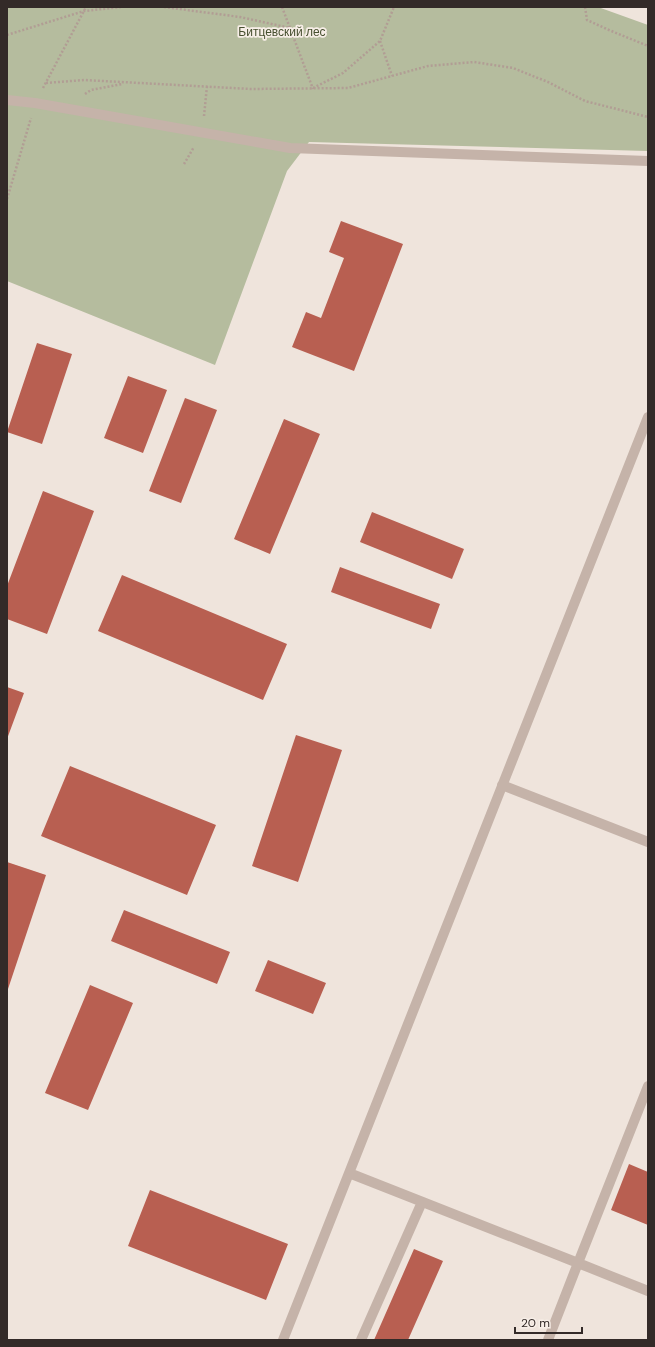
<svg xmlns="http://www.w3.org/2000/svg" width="655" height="1347" viewBox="0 0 655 1347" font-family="'DM Sans',sans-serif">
<rect width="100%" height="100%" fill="#efe4dc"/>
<path fill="#b5bc9e" d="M 7,7 L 598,7 L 648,25 L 648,151 L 309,142 L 287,171 L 215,365 L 7,281 Z"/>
<path fill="#b85f51" d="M 341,221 L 403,244 L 354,371 L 292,347 L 306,312 L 321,318 L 344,258 L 329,252 Z
M 37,343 L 72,354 L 42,444 L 7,432 Z
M 128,376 L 167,390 L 143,453 L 104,438 Z
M 185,398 L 217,410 L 181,503 L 149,491 Z
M 284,419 L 320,434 L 270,554 L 234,539 Z
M 43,491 L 94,511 L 47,634 L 7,619 L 7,586 Z
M 372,512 L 464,549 L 452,579 L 360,542 Z
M 340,567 L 440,604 L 431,629 L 331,592 Z
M 122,575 L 287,644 L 263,700 L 98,631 Z
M 7,687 L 24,693 L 7,739 Z
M 296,735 L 342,750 L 298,882 L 252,866 Z
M 70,766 L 216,825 L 187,895 L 41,836 Z
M 7,862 L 46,875 L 7,992 Z
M 124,910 L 230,952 L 217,984 L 111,941 Z
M 268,960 L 326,983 L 313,1014 L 255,991 Z
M 90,985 L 133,1003 L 88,1110 L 45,1093 Z
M 629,1164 L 648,1172 L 648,1225 L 611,1210 Z
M 150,1190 L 288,1244 L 266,1300 L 128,1246 Z
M 414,1249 L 443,1261 L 408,1340 L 374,1340 Z"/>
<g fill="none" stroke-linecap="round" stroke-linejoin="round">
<path stroke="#b19d94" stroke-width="2.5" stroke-dasharray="2 2" stroke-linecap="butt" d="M 164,7 L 240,17 L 290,28 L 313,89
M 282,7 L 290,28
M 585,7 L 587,20 L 609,30 L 648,46
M 7,35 L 84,11 L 121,7
M 380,41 L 392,76
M 46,83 L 84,80 L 251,89 L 348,88 L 428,66 L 474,62 L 513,68 L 548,82 L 585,101 L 648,117
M 43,88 L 86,7
M 313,88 L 343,73 L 380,41 L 394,7
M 85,94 L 91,90 L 122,84
M 204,116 L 207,86
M 184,164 L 194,147
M 7,199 L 31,118"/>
<path stroke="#c5b3a9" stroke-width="10" d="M 7,100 L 35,103 L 290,148 L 648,161
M 502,785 L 648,842
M 349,1173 L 578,1263 L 648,1086
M 283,1340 L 648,417
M 361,1340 L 422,1202
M 548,1340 L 578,1263 L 648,1291"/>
</g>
<g text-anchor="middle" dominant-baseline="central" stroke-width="3.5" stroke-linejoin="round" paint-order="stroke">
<g font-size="12" fill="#464f2f" stroke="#f7eee7">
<text x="282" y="32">Битцевский лес</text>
</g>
</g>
<rect width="655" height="1347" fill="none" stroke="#332a28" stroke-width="16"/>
<path d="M515 1327v6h67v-6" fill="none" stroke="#332a28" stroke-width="2"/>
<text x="521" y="1327" font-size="12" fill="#332a28" stroke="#f7eee7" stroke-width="3" paint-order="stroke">20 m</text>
</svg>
